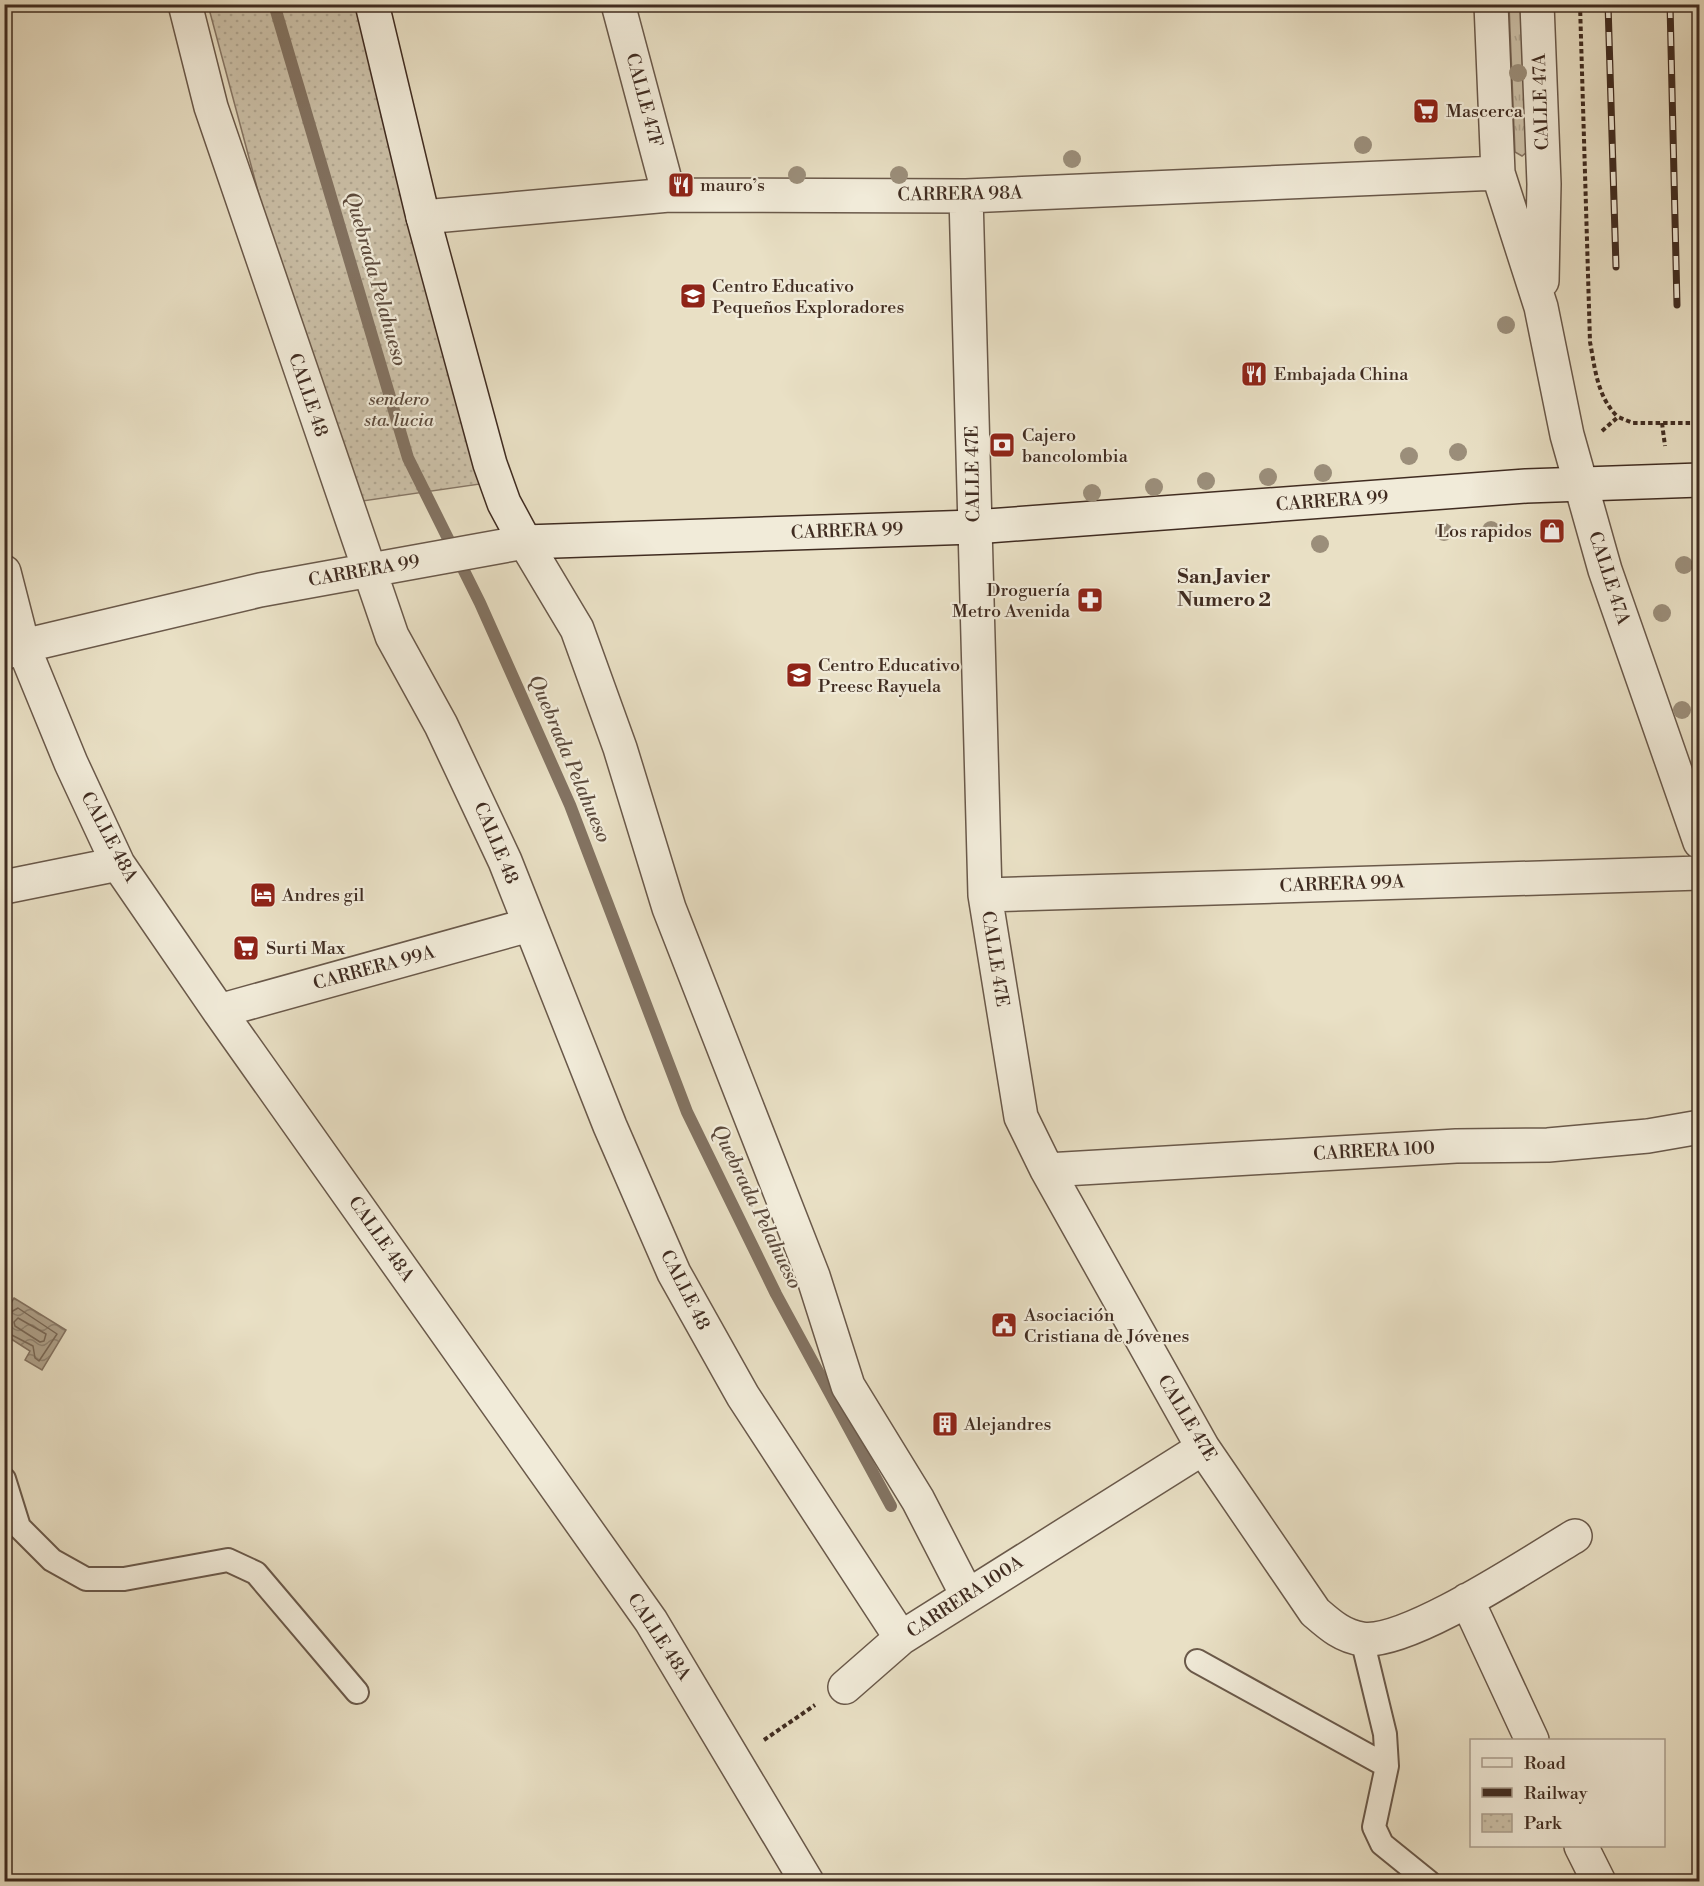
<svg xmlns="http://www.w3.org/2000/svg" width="1704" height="1886" viewBox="0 0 1704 1886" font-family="'Libre Bodoni',serif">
<defs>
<pattern id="grass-tufts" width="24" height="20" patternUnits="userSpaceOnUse" patternTransform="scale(1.5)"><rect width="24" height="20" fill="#ccc1a9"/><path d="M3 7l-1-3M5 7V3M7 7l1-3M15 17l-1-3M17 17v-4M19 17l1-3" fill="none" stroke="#b0a691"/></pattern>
<pattern id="park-dots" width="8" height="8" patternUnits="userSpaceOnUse" patternTransform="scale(1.5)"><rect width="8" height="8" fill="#ccc1a9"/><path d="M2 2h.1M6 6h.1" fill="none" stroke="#b0a691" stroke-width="1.8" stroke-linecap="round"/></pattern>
<pattern id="water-waves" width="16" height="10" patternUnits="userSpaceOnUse" patternTransform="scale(1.5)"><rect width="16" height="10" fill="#b0a38d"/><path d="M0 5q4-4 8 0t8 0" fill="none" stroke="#918573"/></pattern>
</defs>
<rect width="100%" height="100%" fill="#e9e0c5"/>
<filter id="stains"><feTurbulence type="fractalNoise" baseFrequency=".00333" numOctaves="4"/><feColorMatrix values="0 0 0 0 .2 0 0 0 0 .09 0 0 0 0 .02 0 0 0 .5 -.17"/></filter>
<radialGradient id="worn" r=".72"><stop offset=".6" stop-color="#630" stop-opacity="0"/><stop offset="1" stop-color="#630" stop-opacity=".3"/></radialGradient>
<path fill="url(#grass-tufts)" stroke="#867665" stroke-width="1.5" d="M 1509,5 L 1521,5 L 1527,152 L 1522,156 L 1515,152 Z"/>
<path fill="url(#park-dots)" stroke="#867665" stroke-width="1.5" d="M 208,5 L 364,5 L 501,481 L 342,504 Z"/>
<path fill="url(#water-waves)" stroke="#837362" stroke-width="1.5" d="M 14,1298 L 66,1330 L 42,1370 L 25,1360 L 30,1351 L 5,1335 L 5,1314 Z"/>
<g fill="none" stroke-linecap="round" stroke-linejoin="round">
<path stroke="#786857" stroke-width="1.5" d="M 4,1316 L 18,1308 L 57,1334 L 39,1361 L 35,1358 L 33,1346 L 4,1331
M 18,1318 L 46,1334 L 44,1341 L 40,1342 L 15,1326 L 14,1322 Z"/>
<path stroke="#837362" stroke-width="12" d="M 274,4 L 408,458 L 480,603 L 570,805 L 687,1112 L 776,1294 L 891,1506"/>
<defs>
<path id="lane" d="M 4,1479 L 19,1527 L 52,1560 L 86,1579 L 124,1579 L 228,1560 L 256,1573 L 357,1692
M 1362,1639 L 1385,1734 L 1387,1766 L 1374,1827 L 1382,1844 L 1429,1882
M 1197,1661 L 1387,1766"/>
<path id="street" d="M 185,4 L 211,107 L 392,636 L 441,725 L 505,861 L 610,1126 L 674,1273 L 743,1396 L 901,1638
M 618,4 L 669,195
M 1491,4 L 1498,173 L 1541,307 L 1567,435 L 1605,570 L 1700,842
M 1537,4 L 1544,184 L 1542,281
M 966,196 L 985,895 L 1021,1117 L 1047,1170 L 1203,1448 L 1315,1612 C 1330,1625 1342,1636 1362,1639 C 1408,1645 1531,1562 1575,1536
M 423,217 L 669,195 L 966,196 L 1498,173
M 4,572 L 23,646 L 71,763 L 118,864 L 219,1011 L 651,1621 L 807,1882
M 4,653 L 23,646 L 260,590 L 525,542 L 577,629 L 620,748 L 669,908 L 813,1276 L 848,1386 L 918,1500 L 967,1595
M 4,887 L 118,864
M 985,895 L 1700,873
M 219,1011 L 529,925
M 1047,1170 L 1456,1146 L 1548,1145 L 1648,1136 L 1700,1127
M 1467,1600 L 1532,1740
M 845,1687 L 901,1638 L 1203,1448
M 1581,1846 L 1599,1882"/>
<path id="secondary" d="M 372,4 L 423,217 L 490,464 L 504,503 L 525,542 L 974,527 L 1526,486 L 1700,480"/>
</defs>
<use href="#lane" stroke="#6a594a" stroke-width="26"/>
<use href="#street" stroke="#6a594a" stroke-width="36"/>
<use href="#secondary" stroke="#402c21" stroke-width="36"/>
<path stroke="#402c21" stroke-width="4" stroke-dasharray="4.5 3" stroke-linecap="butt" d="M 1580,4 L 1590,342 C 1595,368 1597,397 1618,417
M 1662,423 L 1665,446
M 1602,431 L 1618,417 L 1633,423 L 1700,423
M 764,1740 L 815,1705"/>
<use href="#lane" stroke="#f1ebd9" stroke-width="22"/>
<use href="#street" stroke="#f1ebd9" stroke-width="33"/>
<use href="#secondary" stroke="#f1ebd9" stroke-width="33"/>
<defs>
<path id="rail" d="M 1608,4 L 1616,267
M 1670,4 L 1677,305"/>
</defs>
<use href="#rail" stroke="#402c21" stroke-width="7"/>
<use href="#rail" stroke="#f1ebd9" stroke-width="4.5" stroke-dasharray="14" stroke-linecap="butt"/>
</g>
<g fill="#9b8e7a">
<circle cx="1518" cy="73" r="9"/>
<circle cx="1363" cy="145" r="9"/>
<circle cx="1072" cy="159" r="9"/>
<circle cx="797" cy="175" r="9"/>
<circle cx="899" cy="175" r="9"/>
<circle cx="1506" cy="325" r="9"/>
<circle cx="1458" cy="452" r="9"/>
<circle cx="1409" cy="456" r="9"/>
<circle cx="1323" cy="473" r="9"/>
<circle cx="1268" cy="477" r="9"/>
<circle cx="1206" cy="481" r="9"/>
<circle cx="1154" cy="487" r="9"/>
<circle cx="1092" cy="493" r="9"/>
<circle cx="1491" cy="530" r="9"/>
<circle cx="1444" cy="532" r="9"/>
<circle cx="1320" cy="544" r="9"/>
<circle cx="1684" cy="565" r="9"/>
<circle cx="1662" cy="613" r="9"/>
<circle cx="1682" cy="710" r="9"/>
</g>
<defs>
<symbol id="supermarket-square" viewBox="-11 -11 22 22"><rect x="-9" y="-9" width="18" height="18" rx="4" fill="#8f2418" stroke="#f1ebd9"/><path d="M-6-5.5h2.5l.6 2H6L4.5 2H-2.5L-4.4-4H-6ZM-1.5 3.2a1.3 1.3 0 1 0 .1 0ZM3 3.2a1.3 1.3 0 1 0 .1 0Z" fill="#fff"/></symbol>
<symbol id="restaurant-square" viewBox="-11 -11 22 22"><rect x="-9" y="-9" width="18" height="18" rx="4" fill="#8f2418" stroke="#f1ebd9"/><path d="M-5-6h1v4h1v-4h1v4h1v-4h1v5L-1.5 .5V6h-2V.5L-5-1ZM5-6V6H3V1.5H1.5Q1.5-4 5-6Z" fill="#fff"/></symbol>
<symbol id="school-square" viewBox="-11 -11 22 22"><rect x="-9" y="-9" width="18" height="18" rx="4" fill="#8f2418" stroke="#f1ebd9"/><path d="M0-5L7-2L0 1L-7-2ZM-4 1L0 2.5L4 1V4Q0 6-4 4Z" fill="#fff"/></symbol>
<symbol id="bank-square" viewBox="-11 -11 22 22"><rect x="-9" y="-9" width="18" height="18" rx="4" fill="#8f2418" stroke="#f1ebd9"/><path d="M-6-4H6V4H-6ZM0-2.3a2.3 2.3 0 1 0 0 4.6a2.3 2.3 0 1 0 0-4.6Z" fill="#fff"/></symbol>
<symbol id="shop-square" viewBox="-11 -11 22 22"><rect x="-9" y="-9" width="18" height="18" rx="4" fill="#8f2418" stroke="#f1ebd9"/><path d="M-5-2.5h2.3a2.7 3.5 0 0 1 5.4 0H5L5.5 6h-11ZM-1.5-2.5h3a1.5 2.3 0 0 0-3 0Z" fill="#fff"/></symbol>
<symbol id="pharmacy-square" viewBox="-11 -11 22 22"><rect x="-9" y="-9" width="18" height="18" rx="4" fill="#8f2418" stroke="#f1ebd9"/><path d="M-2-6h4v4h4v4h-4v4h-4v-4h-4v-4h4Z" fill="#fff"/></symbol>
<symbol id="hotel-square" viewBox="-11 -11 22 22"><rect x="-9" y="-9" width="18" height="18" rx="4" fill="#8f2418" stroke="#f1ebd9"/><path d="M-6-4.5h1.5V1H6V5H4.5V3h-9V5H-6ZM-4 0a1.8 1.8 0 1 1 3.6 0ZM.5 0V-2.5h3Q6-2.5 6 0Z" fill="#fff"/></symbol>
<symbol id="civic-square" viewBox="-11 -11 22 22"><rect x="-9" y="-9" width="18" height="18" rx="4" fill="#8f2418" stroke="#f1ebd9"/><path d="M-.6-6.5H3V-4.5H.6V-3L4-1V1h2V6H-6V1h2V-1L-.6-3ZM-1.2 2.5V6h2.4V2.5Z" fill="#fff"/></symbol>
<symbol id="building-square" viewBox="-11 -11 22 22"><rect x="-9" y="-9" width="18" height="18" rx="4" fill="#8f2418" stroke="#f1ebd9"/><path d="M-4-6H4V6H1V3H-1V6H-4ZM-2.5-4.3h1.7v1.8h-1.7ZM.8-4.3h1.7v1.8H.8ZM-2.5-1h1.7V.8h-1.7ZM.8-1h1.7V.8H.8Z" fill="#fff"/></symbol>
</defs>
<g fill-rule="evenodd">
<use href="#supermarket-square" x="1411" y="96" width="30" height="30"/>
<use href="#restaurant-square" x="666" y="170" width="30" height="30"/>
<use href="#school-square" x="678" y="281" width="30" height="30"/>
<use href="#restaurant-square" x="1239" y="359" width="30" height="30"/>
<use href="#bank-square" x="987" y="430" width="30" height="30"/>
<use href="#shop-square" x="1537" y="516" width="30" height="30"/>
<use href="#pharmacy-square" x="1075" y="585" width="30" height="30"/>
<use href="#school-square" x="784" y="660" width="30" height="30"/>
<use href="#hotel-square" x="248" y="880" width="30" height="30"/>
<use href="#supermarket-square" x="231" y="933" width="30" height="30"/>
<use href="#civic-square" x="989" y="1310" width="30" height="30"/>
<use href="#building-square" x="930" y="1409" width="30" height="30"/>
</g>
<g text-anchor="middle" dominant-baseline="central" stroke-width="4.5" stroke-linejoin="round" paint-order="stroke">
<g font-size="18" fill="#402c21" stroke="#f1ebd9">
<text transform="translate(644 100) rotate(75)">CALLE 47F</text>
<text transform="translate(1541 102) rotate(-92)">CALLE 47A</text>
<text transform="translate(960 194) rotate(-1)">CARRERA 98A</text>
<text transform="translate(308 395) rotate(71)">CALLE 48</text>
<text transform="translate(973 474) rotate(-91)">CALLE 47E</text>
<text transform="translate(1332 501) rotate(-4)">CARRERA 99</text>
<text transform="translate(847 531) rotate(-2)">CARRERA 99</text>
<text transform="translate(364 571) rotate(-10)">CARRERA 99</text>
<text transform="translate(1609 578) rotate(72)">CALLE 47A</text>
<text transform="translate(109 837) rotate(62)">CALLE 48A</text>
<text transform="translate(496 843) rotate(67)">CALLE 48</text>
<text transform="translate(1342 884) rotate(-2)">CARRERA 99A</text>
<text transform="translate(995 959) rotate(81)">CALLE 47E</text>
<text transform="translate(374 968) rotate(-15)">CARRERA 99A</text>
<text transform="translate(1374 1151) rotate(-3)">CARRERA 100</text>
<text transform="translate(381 1239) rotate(55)">CALLE 48A</text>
<text transform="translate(685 1290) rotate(63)">CALLE 48</text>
<text transform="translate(1187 1418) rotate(59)">CALLE 47E</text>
<text transform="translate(965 1597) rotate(-33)">CARRERA 100A</text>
<text transform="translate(659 1637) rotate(57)">CALLE 48A</text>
</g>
<g font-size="18" fill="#402c21" stroke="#f1ebd9" text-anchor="start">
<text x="1446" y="111">Mascerca</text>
<text x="700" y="185">mauro’s</text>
<text x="712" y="286">Centro Educativo<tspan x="712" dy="21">Pequeños Exploradores</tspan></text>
<text x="1274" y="374">Embajada China</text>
<text x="1022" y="435">Cajero<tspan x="1022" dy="21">bancolombia</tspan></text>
<text x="1532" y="531" text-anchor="end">Los rapidos</text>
<text x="1070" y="590" text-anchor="end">Droguería<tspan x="1070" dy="21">Metro Avenida</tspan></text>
<text x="818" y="665">Centro Educativo<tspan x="818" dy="21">Preesc Rayuela</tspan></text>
<text x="282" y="895">Andres gil</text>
<text x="266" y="948">Surti Max</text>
<text x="1024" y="1315">Asociación<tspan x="1024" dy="21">Cristiana de Jóvenes</tspan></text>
<text x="964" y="1424">Alejandres</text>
</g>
<g font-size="18" font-style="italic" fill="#5c4a3c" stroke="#f1ebd9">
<text x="399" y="399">sendero<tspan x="399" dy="21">sta. lucia</tspan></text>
</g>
<g font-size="20" font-style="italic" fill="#5c4a3c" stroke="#f1ebd9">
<text transform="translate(375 279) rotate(74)">Quebrada Pelahueso</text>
<text transform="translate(569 759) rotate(67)">Quebrada Pelahueso</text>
<text transform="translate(756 1207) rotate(64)">Quebrada Pelahueso</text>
</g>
<g font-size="20" font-weight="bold" fill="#402c21" stroke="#f1ebd9">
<text x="1224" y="577">San Javier<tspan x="1224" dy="23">Numero 2</tspan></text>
</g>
</g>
<rect width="1704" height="1886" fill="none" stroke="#e9e0c5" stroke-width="24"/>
<rect x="6" y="6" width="1692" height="1874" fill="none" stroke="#402c21" stroke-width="3"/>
<rect x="12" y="12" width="1680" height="1862" fill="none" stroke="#402c21" stroke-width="1.5"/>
<rect x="1470" y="1739" width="195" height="108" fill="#f1ebd9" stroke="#aa9f8f" stroke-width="1.5"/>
<rect x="1482" y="1758" width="30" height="9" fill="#f1ebd9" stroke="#aa9f8f" stroke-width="1.5"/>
<text x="1524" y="1769" font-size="18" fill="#402c21">Road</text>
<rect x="1482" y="1788" width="30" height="9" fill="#402c21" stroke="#aa9f8f" stroke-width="1.5"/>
<text x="1524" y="1799" font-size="18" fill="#402c21">Railway</text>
<rect x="1482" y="1814" width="30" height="18" fill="url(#park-dots)" stroke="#aa9f8f" stroke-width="1.5"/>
<text x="1524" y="1829" font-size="18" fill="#402c21">Park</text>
<rect width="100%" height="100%" filter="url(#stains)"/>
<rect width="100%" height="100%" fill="url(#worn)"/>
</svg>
